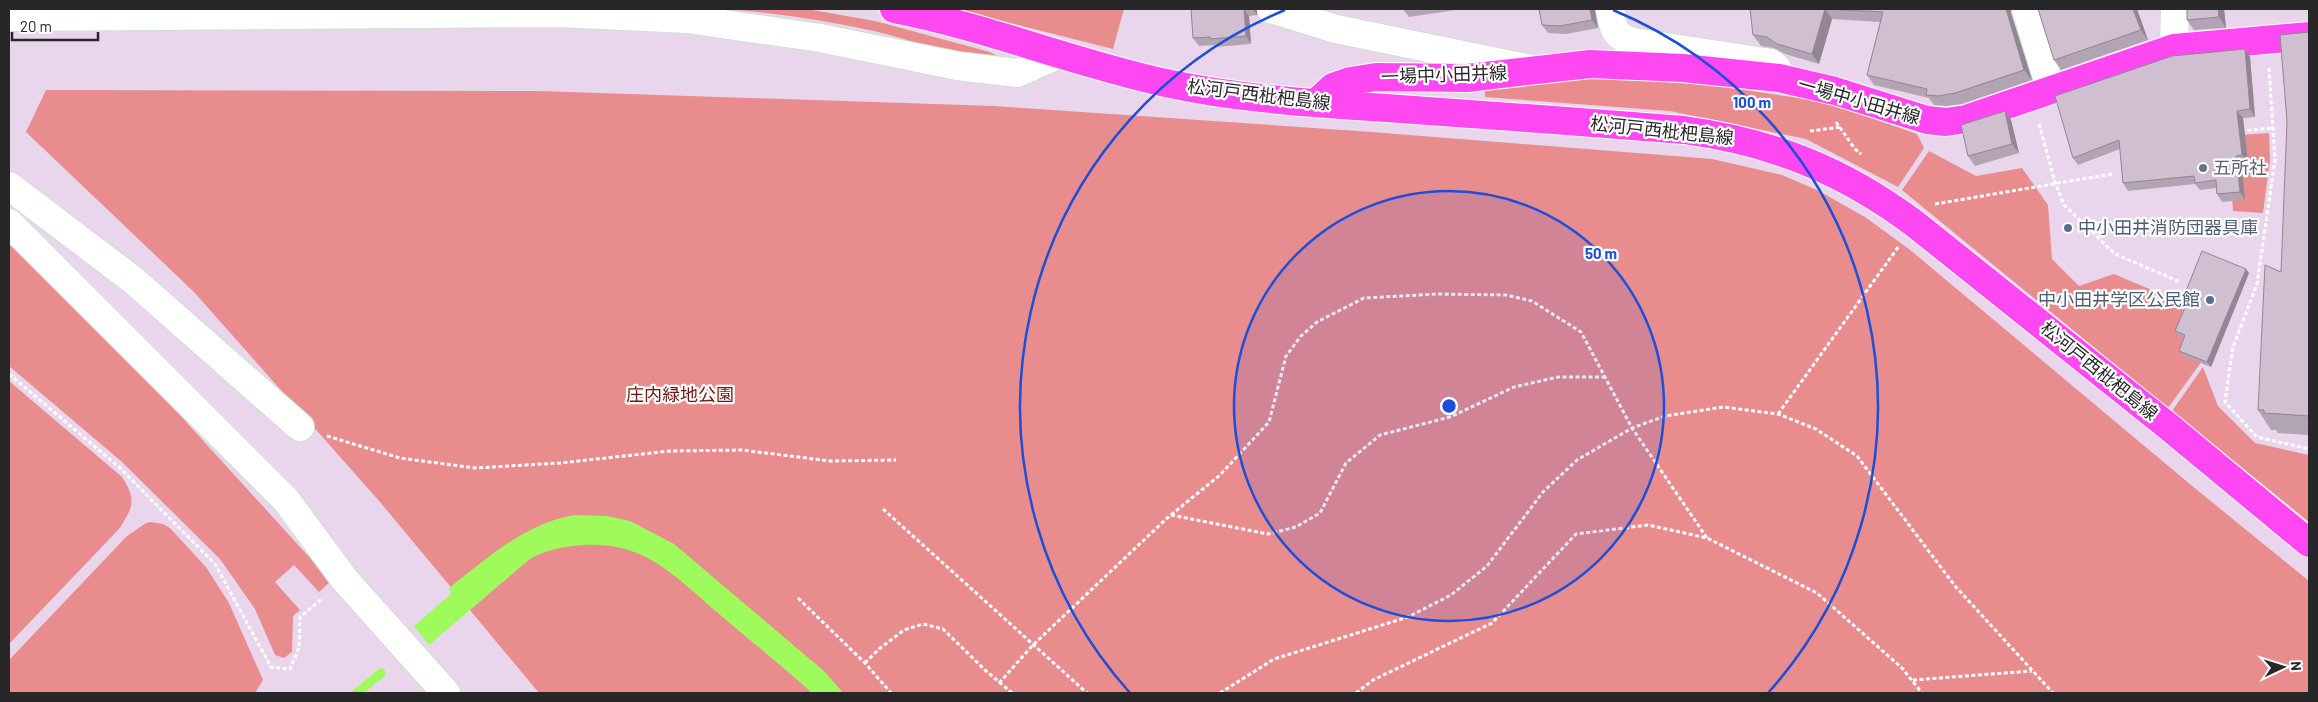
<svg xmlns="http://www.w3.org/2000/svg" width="2318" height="702" font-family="Barlow,'Noto Sans JP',sans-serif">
	<rect width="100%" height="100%" fill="#e9d6ec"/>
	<!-- green -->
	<g fill="#e98c8e">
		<path d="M726,9H807L875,21L990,52L1002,59C958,59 916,41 874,31C825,20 776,13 726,9Z"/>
		<polygon points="954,9 1124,9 1113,49"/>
		<polygon points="1593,77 1711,85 1826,102 1917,134 1924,148 1898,187 1806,139 1670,111 1485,97 1484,86"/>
		<polygon points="46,90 539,91 994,106 1372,132 1712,159 1782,175 1817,190 1865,217 1909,249 2191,485 2309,581 2309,693 539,693 380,502 194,292 26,132"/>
		<polygon points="2269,133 2270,160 2263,213 2233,211 2228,136"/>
		<polygon points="1929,151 1976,176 2022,168 2048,205 2052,259 2079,286 2114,274 2180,302 2202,361 2168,408 1902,190"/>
		<polygon points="9,242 137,368 331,581 319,592 294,565 275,582 300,610 293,616 292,652 284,658 275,655 255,609 220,559 122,462 9,366"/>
		<polygon points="2203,367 2218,406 2255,443 2309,455 2309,522 2172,411"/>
		<path d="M9,381L122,477C137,500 133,507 119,529L9,644Z"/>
		<polygon points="151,522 163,524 170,528 206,567 229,603 263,680 255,693 9,693 9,660 127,536 146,523"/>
	</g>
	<!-- water -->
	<path fill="#9ffb5c" d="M575,515L607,516L630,521L674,544L825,672L843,693H812C784,667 754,644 725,619C680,582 649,541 585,545C565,546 548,549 530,559L429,645L414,626L451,594L449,588C488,558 525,523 575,515Z"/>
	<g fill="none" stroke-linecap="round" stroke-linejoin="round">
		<!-- stream -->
		<polyline stroke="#9ffb5c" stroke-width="9" points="357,693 381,673"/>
		<defs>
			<g id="minor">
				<polyline points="1271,9 1336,29 1531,69"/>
				<path d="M1610,9C1614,28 1612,35 1633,42L1771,63L1777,68L1779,78"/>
				<polyline points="2026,9 2051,90"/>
				<polyline points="9,17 559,13 687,19 820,38 958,66 1017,73 1058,55"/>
				<polyline points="2174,48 2175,9"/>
				<polyline points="9,186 133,280 300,427"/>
				<polyline points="9,223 286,500 345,580 446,693"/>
			</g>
			<g id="major">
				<path d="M894,9C987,27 1074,63 1166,83C1238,99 1313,103 1386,108C1485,115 1585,122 1684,130C1772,142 1843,170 1915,224L2169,427L2309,543"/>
				<polyline points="1316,103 1333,87 1350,81 1376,77 1467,78 1590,64 1683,68 1779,78 1835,91 1927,120 1946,122 1966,119 2174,48 2309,36"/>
			</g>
		</defs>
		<!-- minor casing -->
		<use href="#minor" stroke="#cbe2ce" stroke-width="30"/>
		<!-- major casing -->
		<use href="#major" stroke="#fff" stroke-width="30"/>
		<!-- path -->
		<g stroke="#fff" stroke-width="3" stroke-dasharray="4 2.5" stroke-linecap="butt">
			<polyline points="2269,68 2275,160 2257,284 2233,347 2225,402 2257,437 2309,449"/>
			<polyline points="1836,122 1855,149 1861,154"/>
			<polyline points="2039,124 2055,182 2064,205 2115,254 2180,282"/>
			<polyline points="1810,131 1841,127"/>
			<polyline points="2241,131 2272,128"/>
			<polyline points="1935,204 2112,174"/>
			<polyline points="9,374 120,468 215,564 271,667 290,669 299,648 300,617 323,598"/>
			<polyline points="1778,414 1899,246"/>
			<polyline points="327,436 400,458 475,468 560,463 670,451 742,450 830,461 896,460"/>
			<polyline points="883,509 1087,693"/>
			<polyline points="1171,515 1268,534 1296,527 1320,513 1346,463 1380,435 1450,417 1514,387 1558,377 1606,377"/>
			<polyline points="798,598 865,663 891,693"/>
			<polyline points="865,663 879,649 904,630 923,624 943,629 985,670 1012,693"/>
			<polyline points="1913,680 2032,671"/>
			<polyline points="999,683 1033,645 1166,519 1220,475 1269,422 1286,356 1301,336 1317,322 1364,298 1438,294 1506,295 1532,301 1581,332 1632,428 1707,538"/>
			<polyline points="1220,693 1274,659 1408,617 1451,595 1487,566 1543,492 1577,460 1632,428 1665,416 1723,407 1778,414 1816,429 1857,456 1955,586 2053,693"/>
			<polyline points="1356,693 1373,680 1492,623 1576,534 1648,525 1707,538 1817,593 1902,668 1922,693"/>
		</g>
		<!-- minor -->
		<use href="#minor" stroke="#fff" stroke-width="28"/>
		<!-- major -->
		<use href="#major" stroke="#ff48f1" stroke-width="28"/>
	</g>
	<!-- wall -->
	<g fill="#b2a4b3">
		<polygon points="1191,9 1257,9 1257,15 1249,16 1251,44 1216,47 1214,45 1199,46 1193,38"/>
		<polygon points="1403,9 1456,9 1456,10 1409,17"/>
		<polygon points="1539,9 1595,9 1595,11 1598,28 1566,34 1548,33 1542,25"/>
		<polygon points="1750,9 2011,9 2011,13 2032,80 1962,104 1946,106 1934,105 1929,98 1874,85 1867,75 1880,22 1832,19 1819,64 1785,54 1774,48 1761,46 1753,35"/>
		<polygon points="2137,9 2148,40 2061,70 2054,60"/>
		<polygon points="2187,9 2224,9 2226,28 2194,30 2187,20"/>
		<polygon points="2309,32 2309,435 2278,433 2276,430 2271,430 2258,410 2281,272"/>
		<polygon points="2245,49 2250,57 2255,117 2243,118 2248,162 2241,163 2245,200 2222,202 2217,194 2216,188 2200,190 2195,184 2128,191 2123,183 2120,149 2078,165 2073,158"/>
		<polygon points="2005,111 2011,120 2019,153 1975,166 1968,156"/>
		<polygon points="2249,273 2211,367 2183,356 2179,351 2184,338 2178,336 2175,331 2187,301 2184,296"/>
	</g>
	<!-- shaded-wall -->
	<g fill="#918692">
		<polygon points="1244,9 1249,16 1251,44 1246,36"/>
		<polygon points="1253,9 1257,9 1257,15"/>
		<polygon points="1590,9 1595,9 1595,11 1598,28 1592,20"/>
		<polygon points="1825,9 1832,19 1819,64 1812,54"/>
		<polygon points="2006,9 2011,9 2011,13 2032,80 2024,70"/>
		<polygon points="2133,9 2137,9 2148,40 2141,30"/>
		<polygon points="2218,9 2224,9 2226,28 2219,17"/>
		<polygon points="2245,49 2250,57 2255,117 2250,109"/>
		<polygon points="2005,111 2011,120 2019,153 2012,144"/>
		<polygon points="2237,111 2243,118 2248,162 2242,155"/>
		<polygon points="2236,156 2241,163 2245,200 2240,192"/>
		<polygon points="2246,269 2249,273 2211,367 2207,362"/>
	</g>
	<!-- building -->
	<g fill="#cfbfd0" stroke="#918692">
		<polygon points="1191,9 1244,9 1246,36 1210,39 1210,37 1193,38"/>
		<polygon points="1539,9 1590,9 1592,20 1560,26 1542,25"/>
		<polygon points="1750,9 1825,9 1812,54 1777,44 1767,37 1753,35"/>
		<polygon points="1826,9 2006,9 2024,70 1955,93 1938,96 1926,95 1927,89 1867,75 1883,12"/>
		<polygon points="2038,9 2133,9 2141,30 2054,60"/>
		<polygon points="2187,9 2218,9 2219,17 2187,20"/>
		<polygon points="2309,32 2309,416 2264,413 2264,410 2258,410 2265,265 2281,272 2287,121 2280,35"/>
		<polygon points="2245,49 2250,109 2237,111 2242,155 2236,156 2240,192 2217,194 2216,180 2195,183 2194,176 2123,183 2119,140 2073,158 2055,96 2172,56"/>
		<polygon points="2005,111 2012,144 1968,156 1961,125"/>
		<polygon points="2202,251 2246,269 2207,362 2179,351 2185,335 2175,331 2189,298 2184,296"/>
	</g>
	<!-- distance rings -->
	<circle cx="1449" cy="406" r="215" fill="#1d4ed8" fill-opacity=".12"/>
	<g fill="none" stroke="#1d4ed8" stroke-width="2.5">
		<circle cx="1449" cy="406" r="215"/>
		<path d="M1130 693A429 429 0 0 1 1285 10M1613 10A429 429 0 0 1 1768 693"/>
	</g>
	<!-- markers -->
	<circle fill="#6b7280" stroke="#fff" stroke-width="2" cx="2203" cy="168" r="5"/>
	<g fill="#5c6f8a" stroke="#fff" stroke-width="2">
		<circle cx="2068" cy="228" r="5"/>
		<circle cx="2210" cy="300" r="5"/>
	</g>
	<g text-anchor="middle" stroke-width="4.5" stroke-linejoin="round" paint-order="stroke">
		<!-- street labels -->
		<g font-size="18" fill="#272727" stroke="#fff">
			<text transform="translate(1444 75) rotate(-2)" y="6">一場中小田井線</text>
			<text transform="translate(1259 95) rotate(7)" y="6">松河戸西枇杷島線</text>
			<text transform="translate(1859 101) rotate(16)" y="6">一場中小田井線</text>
			<text transform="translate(1662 131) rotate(6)" y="6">松河戸西枇杷島線</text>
			<text transform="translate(2099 371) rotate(39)" y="6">松河戸西枇杷島線</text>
		</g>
		<!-- worship labels -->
		<g font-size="18" fill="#5b616d" stroke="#fff" text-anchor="start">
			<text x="2213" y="174">五所社</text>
		</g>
		<!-- service labels -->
		<g font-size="18" fill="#4e5e75" stroke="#fff" text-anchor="start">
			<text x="2078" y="234">中小田井消防団器具庫</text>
			<text x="2200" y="306" text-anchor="end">中小田井学区公民館</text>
		</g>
		<!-- park labels -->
		<g font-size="18" fill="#6a1b11" stroke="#fff">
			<text x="680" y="401">庄内緑地公園</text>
		</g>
	</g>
	<circle cx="1449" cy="406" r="8" fill="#1d4ed8" stroke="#fff" stroke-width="2.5"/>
	<g font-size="15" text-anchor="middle" font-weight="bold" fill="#1d4ed8" stroke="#fff" stroke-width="4.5" stroke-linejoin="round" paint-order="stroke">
		<text x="1752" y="108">100 m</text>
		<text x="1601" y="259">50 m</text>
	</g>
	<!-- border -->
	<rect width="2318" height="702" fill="none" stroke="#272727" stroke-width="20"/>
	<!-- north arrow -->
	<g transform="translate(2283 667) rotate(86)" stroke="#ffffff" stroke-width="4" paint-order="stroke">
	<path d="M0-4L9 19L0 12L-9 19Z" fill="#272727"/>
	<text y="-8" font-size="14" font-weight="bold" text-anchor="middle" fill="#272727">N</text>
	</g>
	<!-- scale -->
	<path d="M12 32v8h86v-8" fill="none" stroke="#272727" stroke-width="2.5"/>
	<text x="20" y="32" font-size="15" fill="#272727" stroke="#ffffff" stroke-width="4" paint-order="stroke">20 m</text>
</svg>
